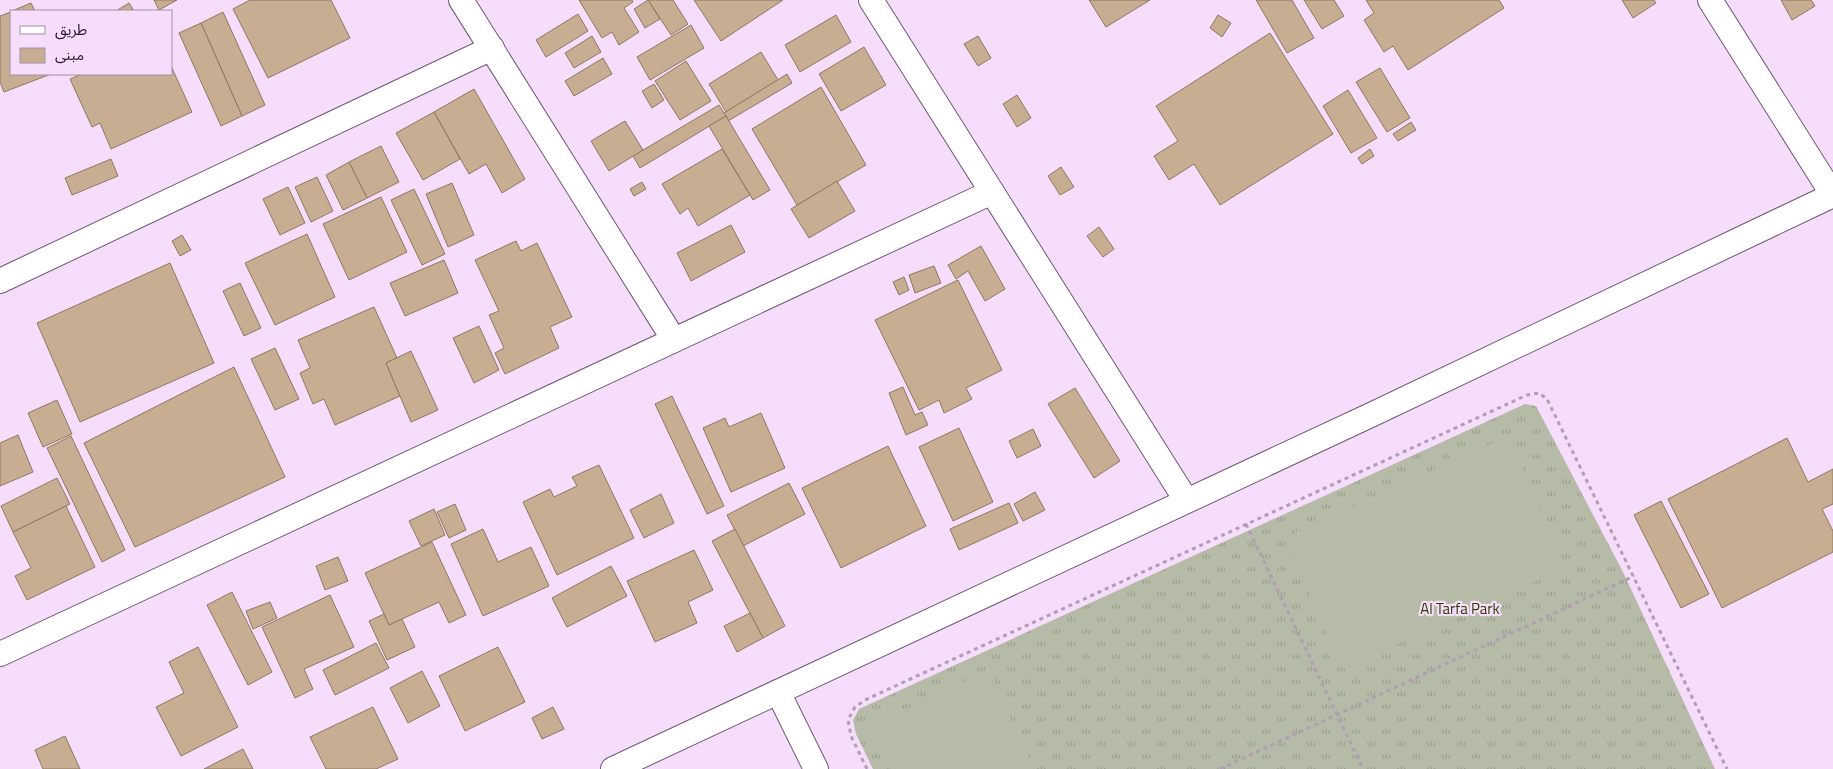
<svg xmlns="http://www.w3.org/2000/svg" width="1833" height="769" font-family="'Titillium Web','Noto Sans Arabic',sans-serif">
	<defs>
		<pattern id="grass-tufts" width="24" height="20" patternUnits="userSpaceOnUse" patternTransform="scale(1.25)"><rect width="24" height="20" fill="#b5bba6"/><path d="M3 7l-1-3M5 7V3M7 7l1-3M15 17l-1-3M17 17v-4M19 17l1-3" fill="none" stroke="#9ca08f"/></pattern>
	</defs>
	<rect width="100%" height="100%" fill="#f6ddfc"/>
	<!-- grass -->
	<polygon fill="url(#grass-tufts)" points="1525,404 1536,406 1623,572 1715,769 873,769 856,734 853,720 859,709"/>
	<!-- garden -->
	<g fill="#b5bba6">
		<polygon points="1508,436 1567,567 1343,669 1284,538"/>
		<polygon points="988,670 1034,769 891,769 868,727"/>
	</g>
	<!-- building -->
	<g fill="#c7ad91" stroke="#8f785d">
		<polygon points="154,0 177,0 159,10"/>
		<polygon points="250,0 331,0 350,38 268,78 233,9"/>
		<polygon points="579,0 632,0 633,2 624,8 639,32 619,45 612,32 602,38"/>
		<polygon points="648,0 673,0 688,24 671,35"/>
		<polygon points="648,0 660,19 645,28 634,9"/>
		<polygon points="694,0 783,0 721,41"/>
		<polygon points="1089,0 1150,0 1106,27"/>
		<polygon points="1256,0 1292,0 1314,38 1287,53"/>
		<polygon points="1304,0 1334,0 1344,16 1322,29"/>
		<polygon points="1366,0 1499,0 1504,8 1408,70 1393,46 1384,52 1364,20 1374,13"/>
		<polygon points="1622,0 1654,0 1656,3 1633,18"/>
		<polygon points="1781,0 1811,0 1815,6 1792,20"/>
		<polygon points="31,3 35,11 12,11"/>
		<polygon points="129,3 134,11 116,11"/>
		<polygon points="11,12 11,74 51,74 4,92 0,82 0,16"/>
		<polygon points="223,12 265,105 242,116 201,23"/>
		<polygon points="578,14 588,31 546,57 536,40"/>
		<polygon points="836,15 851,42 800,72 785,45"/>
		<polygon points="1218,15 1231,23 1222,37 1210,28"/>
		<polygon points="201,23 242,116 221,126 179,33"/>
		<polygon points="691,25 704,48 650,80 637,57"/>
		<polygon points="1270,33 1333,134 1220,205 1194,164 1169,180 1154,156 1178,141 1156,106"/>
		<polygon points="592,36 601,52 574,68 565,53"/>
		<polygon points="978,36 991,58 978,66 964,44"/>
		<polygon points="864,47 886,85 841,111 819,74"/>
		<polygon points="761,52 778,80 726,112 709,84"/>
		<polygon points="603,58 612,74 574,96 565,81"/>
		<polygon points="686,61 711,101 680,120 655,81"/>
		<polygon points="171,66 192,112 111,149 100,123 92,127 70,79 82,74 171,74"/>
		<polygon points="1380,68 1410,118 1387,132 1356,82"/>
		<polygon points="787,74 792,83 728,121 724,113"/>
		<polygon points="654,84 664,100 652,108 642,91"/>
		<polygon points="821,87 866,165 797,205 752,129"/>
		<polygon points="474,89 525,179 502,193 486,164 469,174 434,112"/>
		<polygon points="1348,90 1377,138 1351,153 1323,106"/>
		<polygon points="1017,95 1031,118 1017,127 1003,104"/>
		<polygon points="719,105 726,116 640,168 633,156"/>
		<polygon points="434,112 460,159 423,180 396,133"/>
		<polygon points="726,116 770,190 753,200 709,126"/>
		<polygon points="625,121 643,150 609,171 591,141"/>
		<polygon points="1411,122 1416,130 1398,141 1393,134"/>
		<polygon points="381,146 399,182 367,198 349,162"/>
		<polygon points="722,149 750,195 698,226 688,208 680,214 662,184"/>
		<polygon points="1370,149 1374,156 1362,164 1358,158"/>
		<polygon points="111,159 118,176 72,195 65,178"/>
		<polygon points="349,162 367,198 343,210 326,175"/>
		<polygon points="1061,167 1074,187 1060,195 1048,176"/>
		<polygon points="317,177 333,211 311,222 295,187"/>
		<polygon points="837,181 855,211 809,238 791,209"/>
		<polygon points="642,182 646,189 634,196 630,189"/>
		<polygon points="452,183 474,235 448,247 426,194"/>
		<polygon points="288,187 305,223 280,235 263,199"/>
		<polygon points="414,189 445,254 422,265 391,200"/>
		<polygon points="381,197 407,252 349,280 323,224"/>
		<polygon points="731,225 745,252 691,281 677,253"/>
		<polygon points="1099,227 1114,249 1103,257 1087,236"/>
		<polygon points="307,234 335,297 275,325 245,263"/>
		<polygon points="182,235 191,250 180,256 172,241"/>
		<polygon points="516,241 521,251 537,243 572,317 550,327 559,348 505,374 495,353 504,348 489,315 499,311 475,260"/>
		<polygon points="981,246 1005,289 985,301 968,271 956,279 948,265"/>
		<polygon points="444,260 458,293 405,316 390,283"/>
		<polygon points="170,263 214,363 80,422 37,323"/>
		<polygon points="934,266 941,283 915,293 909,275"/>
		<polygon points="904,277 909,290 899,295 893,282"/>
		<polygon points="958,280 1002,370 966,388 972,399 944,413 939,400 919,410 875,320"/>
		<polygon points="240,283 261,328 244,336 223,291"/>
		<polygon points="374,307 397,358 386,363 400,396 335,425 324,399 313,404 300,373 310,368 298,340"/>
		<polygon points="479,326 499,370 474,383 453,338"/>
		<polygon points="275,348 299,399 275,410 251,359"/>
		<polygon points="411,351 438,410 411,422 386,363"/>
		<polygon points="234,367 285,477 135,547 84,443"/>
		<polygon points="903,387 915,415 922,412 928,425 906,435 889,393"/>
		<polygon points="1075,388 1120,461 1094,478 1048,404"/>
		<polygon points="672,396 724,506 707,514 655,404"/>
		<polygon points="57,400 72,434 43,447 28,413"/>
		<polygon points="761,413 785,468 731,492 703,428 725,418 729,427"/>
		<polygon points="959,428 993,502 953,521 919,447"/>
		<polygon points="1033,429 1041,446 1017,458 1009,441"/>
		<polygon points="18,435 33,472 0,486 0,443"/>
		<polygon points="71,436 125,550 102,562 47,448"/>
		<polygon points="1787,438 1808,482 1833,469 1833,504 1822,509 1833,531 1833,552 1722,608 1668,499"/>
		<polygon points="888,446 926,526 841,568 802,488"/>
		<polygon points="599,465 634,538 557,575 523,502 550,489 554,497 577,486 572,477"/>
		<polygon points="57,478 70,504 13,532 1,506"/>
		<polygon points="789,483 805,514 743,546 727,515"/>
		<polygon points="1035,492 1045,510 1023,521 1014,504"/>
		<polygon points="661,494 674,523 644,538 630,510"/>
		<polygon points="1661,501 1709,594 1681,608 1634,515"/>
		<polygon points="1009,503 1018,523 959,550 950,529"/>
		<polygon points="455,504 466,530 449,538 437,512"/>
		<polygon points="66,506 95,567 27,600 15,576 31,568 13,532"/>
		<polygon points="434,509 445,535 421,546 409,521"/>
		<polygon points="483,529 498,562 531,547 549,586 483,616 451,544"/>
		<polygon points="735,529 785,626 763,638 712,541"/>
		<polygon points="432,542 466,615 449,623 439,602 389,625 365,573"/>
		<polygon points="694,550 713,590 688,602 697,623 655,642 627,581"/>
		<polygon points="338,557 348,581 325,590 316,566"/>
		<polygon points="611,566 627,596 567,627 552,598"/>
		<polygon points="232,592 272,672 248,685 207,605"/>
		<polygon points="330,595 354,647 304,669 313,689 295,698 262,627"/>
		<polygon points="270,602 277,618 253,629 246,611"/>
		<polygon points="750,613 763,638 737,652 724,626"/>
		<polygon points="384,614 389,625 402,619 415,647 387,660 369,621"/>
		<polygon points="376,643 389,668 335,695 323,670"/>
		<polygon points="198,647 238,727 181,756 156,707 184,693 169,662"/>
		<polygon points="498,647 525,702 465,731 439,676"/>
		<polygon points="422,671 440,706 408,723 390,688"/>
		<polygon points="373,707 398,759 376,769 326,769 310,737"/>
		<polygon points="553,707 564,729 542,739 532,718"/>
		<polygon points="65,736 80,769 43,769 35,750"/>
		<polygon points="243,749 253,769 204,769"/>
	</g>
	<g fill="none" stroke-linecap="round" stroke-linejoin="round">
		<defs>
			<g id="street">
				<polyline points="461,0 674,340"/>
				<polyline points="871,0 1186,500"/>
				<polyline points="1710,0 1833,195"/>
				<polyline points="0,281 492,48"/>
				<polyline points="0,654 992,192"/>
				<polyline points="778,692 816,769"/>
				<polyline points="613,769 1373,414 1833,195"/>
			</g>
		</defs>
		<!-- street casing -->
		<use href="#street" stroke="#6e5973" stroke-width="26"/>
		<!-- path -->
		<g stroke="#b19db5" stroke-width="3" stroke-dasharray="4 4" stroke-linecap="butt">
			<polyline points="1246,524 1363,769"/>
			<polyline points="867,769 851,736 848,720 855,707 867,699 1527,395 1539,393 1547,399 1727,769"/>
			<polyline points="1220,769 1634,576"/>
		</g>
		<!-- street -->
		<use href="#street" stroke="#fff" stroke-width="24"/>
	</g>
	<g text-anchor="middle" stroke-width="4.5" stroke-linejoin="round" paint-order="stroke">
		<!-- park labels -->
		<g font-size="15" fill="#333d01" stroke="#f6ddfc">
			<text x="1460" y="614">Al Tarfa Park</text>
		</g>
	</g>
	<!-- legend -->
	<rect x="10" y="10" width="162" height="65" fill="#f6ddfc" stroke="#a390a7"/>
	<rect x="20" y="26" width="25" height="8" fill="#ffffff" stroke="#a390a7"/>
	<text x="55" y="35" font-size="15" fill="#261d28">طريق</text>
	<rect x="20" y="48" width="25" height="15" fill="#c7ad91" stroke="#a390a7"/>
	<text x="55" y="60" font-size="15" fill="#261d28">مبنى</text>
</svg>
